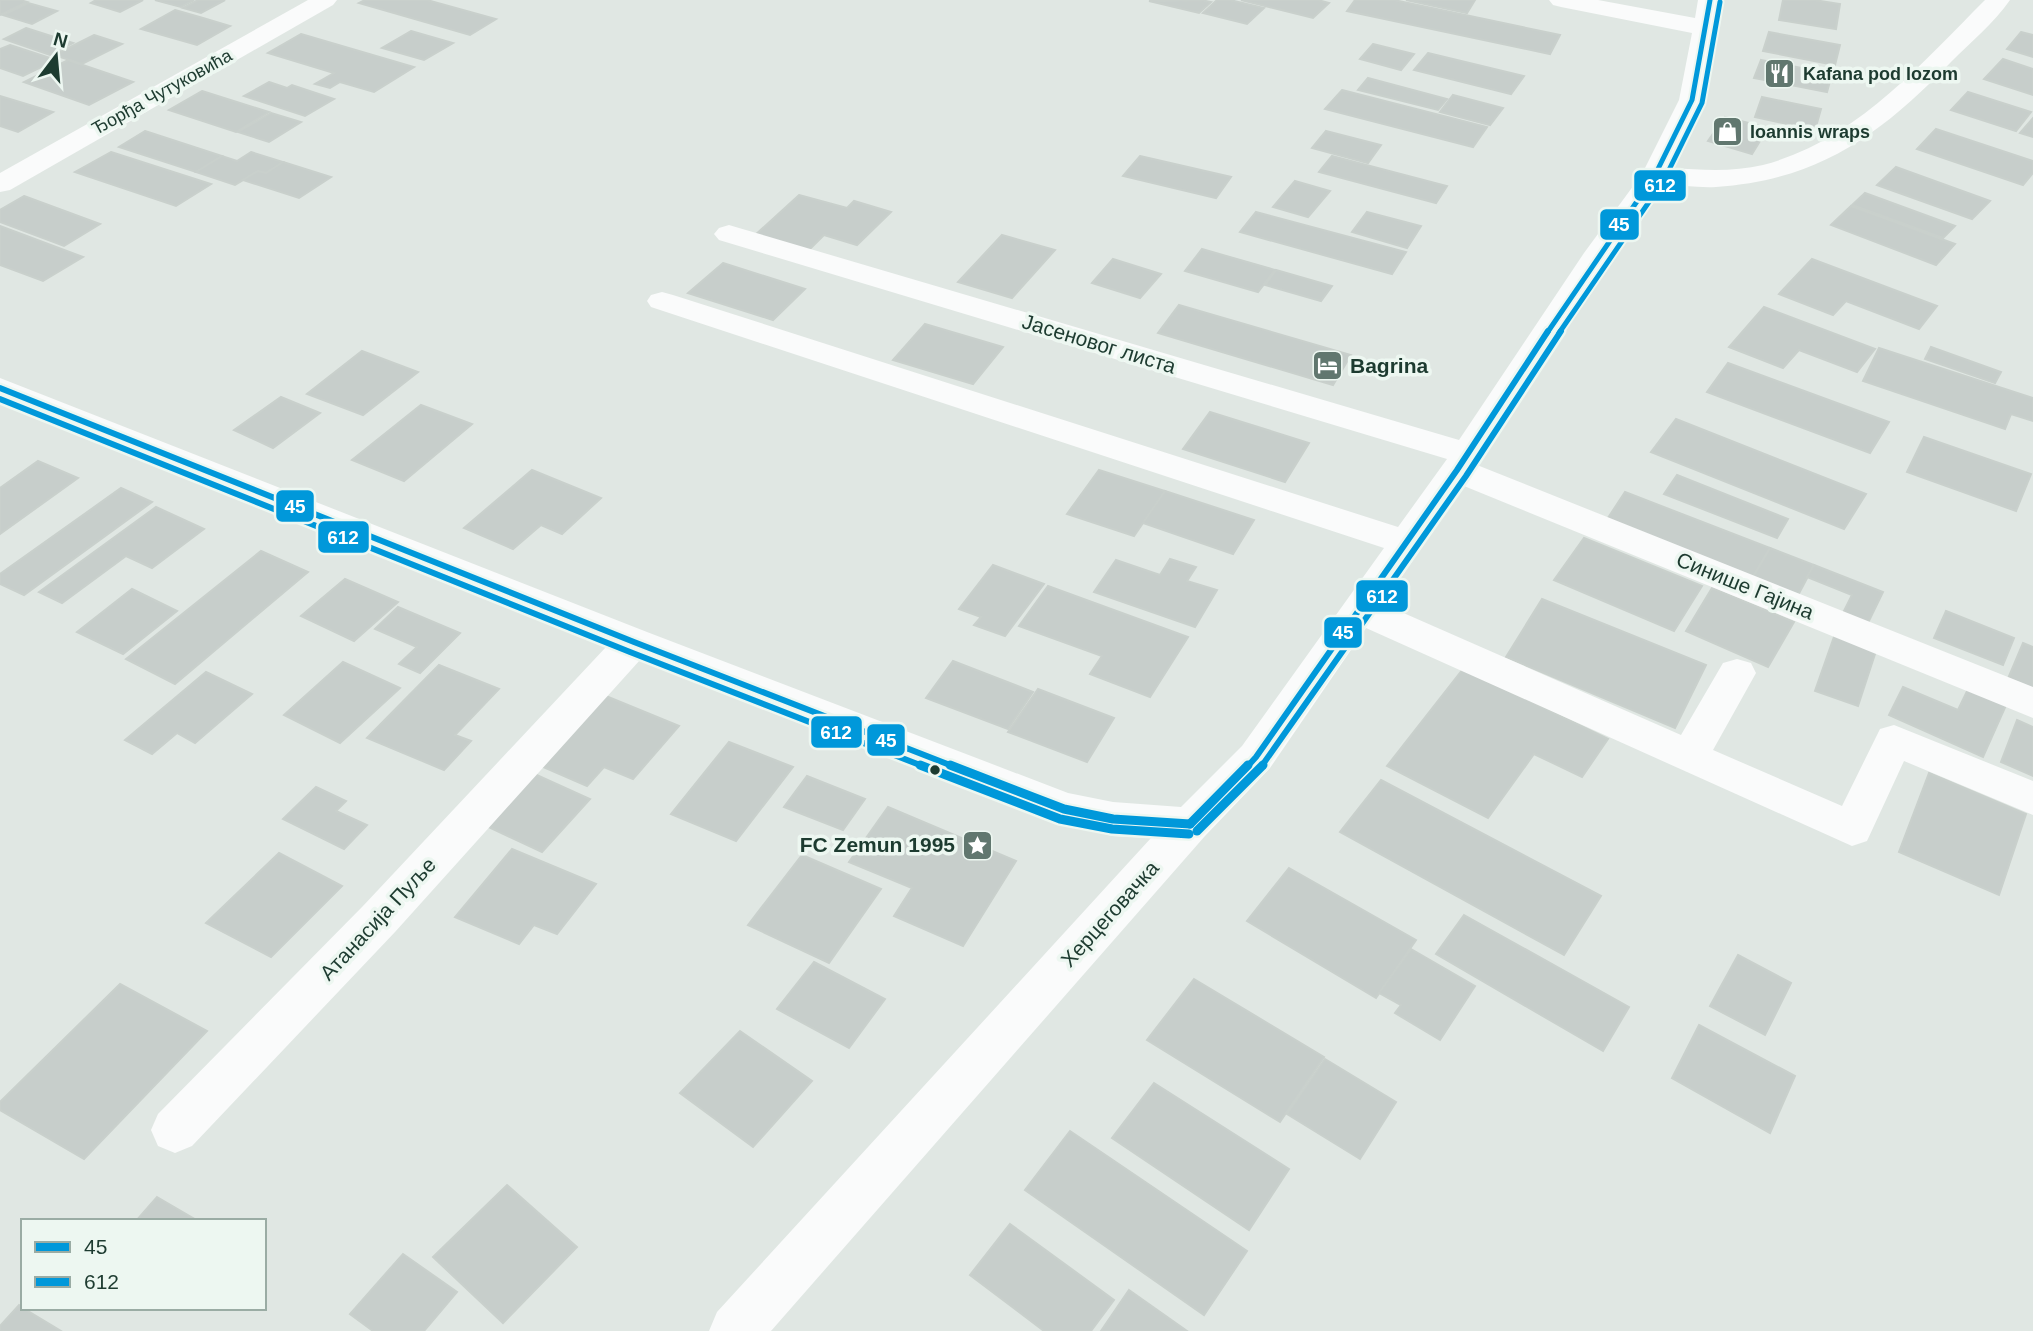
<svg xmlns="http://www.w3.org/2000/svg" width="2033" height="1331" font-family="Helvetica,sans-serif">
	<rect width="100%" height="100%" fill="#e0e7e3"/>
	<!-- building -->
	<g fill="#c7cecb" stroke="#c9d0cc" stroke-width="2">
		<polygon points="0,0 20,0 27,2 0,15"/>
		<polygon points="96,0 143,0 120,12 91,3"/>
		<polygon points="155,0 194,0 181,7"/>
		<polygon points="198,0 225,0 201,13 183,8"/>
		<polygon points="365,0 427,0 496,19 470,35 359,3"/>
		<polygon points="1201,0 1211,2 1199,13 1149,1"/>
		<polygon points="1217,0 1230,0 1264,8 1247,24 1203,13"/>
		<polygon points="1241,0 1318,0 1329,3 1313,18"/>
		<polygon points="1355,0 1394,0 1560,35 1550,54 1347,11"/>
		<polygon points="1406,0 1475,0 1467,13"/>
		<polygon points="1783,0 1814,0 1840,4 1836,29 1779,20"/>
		<polygon points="28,3 57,11 32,24 3,15"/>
		<polygon points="175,10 203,18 230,26 197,45 141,29"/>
		<polygon points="26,28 73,43 50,55 4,39"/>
		<polygon points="411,31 453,43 424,60 382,48"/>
		<polygon points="1769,32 1840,45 1835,65 1763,51"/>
		<polygon points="2021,32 2033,35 2033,57 2007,49"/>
		<polygon points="301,34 414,67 374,92 340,82 330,88 315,84 334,73 268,53"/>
		<polygon points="94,35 122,44 82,64 54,55"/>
		<polygon points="1373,44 1414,54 1401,70 1360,59"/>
		<polygon points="10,45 56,60 23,76 0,68 0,49"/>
		<polygon points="1428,53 1524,76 1511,94 1414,70"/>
		<polygon points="2003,59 2033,69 2033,95 1984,79"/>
		<polygon points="68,60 133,82 89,105 24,82"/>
		<polygon points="1761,60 1832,74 1827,92 1754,78"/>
		<polygon points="1368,78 1447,99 1438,110 1358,90"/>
		<polygon points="269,82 287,88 292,85 334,99 305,116 244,96"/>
		<polygon points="1342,90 1487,127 1473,147 1325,109"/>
		<polygon points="202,91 269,112 236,132 169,110"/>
		<polygon points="1968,92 2031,112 2016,131 1951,110"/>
		<polygon points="1453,95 1503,108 1490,125 1440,112"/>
		<polygon points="0,96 53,112 18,132 0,126"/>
		<polygon points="1762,97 1821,109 1815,130 1755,117"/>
		<polygon points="271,113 301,122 269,142 238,132"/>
		<polygon points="1725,117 1768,128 1752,154 1708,141"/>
		<polygon points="2033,118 2033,137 2020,133"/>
		<polygon points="1936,129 2033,161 2033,173 2023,185 1917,149"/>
		<polygon points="145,131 222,156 196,172 119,147"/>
		<polygon points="1326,131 1381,145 1368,163 1312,148"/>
		<polygon points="111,152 211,184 176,206 75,172"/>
		<polygon points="251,152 283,162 266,173 258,171 235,185 196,172 222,156 237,161"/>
		<polygon points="1140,156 1231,177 1216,198 1123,176"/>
		<polygon points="1332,156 1447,186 1436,203 1319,172"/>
		<polygon points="283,162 331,177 299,198 243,180 258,171 266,173"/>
		<polygon points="1896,167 1990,201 1972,219 1877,185"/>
		<polygon points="1295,181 1330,191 1308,217 1273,207"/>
		<polygon points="1865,193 1955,226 1943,238 1852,205"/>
		<polygon points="799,195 847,208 854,201 891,212 857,245 824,235 807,252 753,237"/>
		<polygon points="24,196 100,224 64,246 0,222 0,210"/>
		<polygon points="1851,206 1955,244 1936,265 1831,225"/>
		<polygon points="1256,212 1406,252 1392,274 1240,232"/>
		<polygon points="1367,212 1421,226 1407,248 1352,232"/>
		<polygon points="0,226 83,257 43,281 0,265"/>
		<polygon points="1002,235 1055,250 1012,298 958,282"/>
		<polygon points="1202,249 1275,270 1258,292 1185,271"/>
		<polygon points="1113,259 1161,274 1140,298 1092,283"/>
		<polygon points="1812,259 1937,306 1919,329 1846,301 1833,315 1779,294"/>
		<polygon points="723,263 805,289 773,320 688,293"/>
		<polygon points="1276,270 1332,286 1321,301 1265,285"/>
		<polygon points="1179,305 1351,355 1333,385 1158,333"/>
		<polygon points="1764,307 1875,349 1857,372 1799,350 1783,368 1729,347"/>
		<polygon points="925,324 1003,347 973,384 893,360"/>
		<polygon points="1931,347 2001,372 1995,383 1925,359"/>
		<polygon points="1879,348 2033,398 2033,421 2011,414 2005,429 1863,381"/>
		<polygon points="362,351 418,372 363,415 307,394"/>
		<polygon points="1728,363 1889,422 1870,453 1707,392"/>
		<polygon points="281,397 320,413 273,448 234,430"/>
		<polygon points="421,405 472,424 404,481 352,460"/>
		<polygon points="1210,412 1309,443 1285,482 1183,449"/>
		<polygon points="1676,419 1866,494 1844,529 1651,452"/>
		<polygon points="1924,437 2031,474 2016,511 1907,472"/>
		<polygon points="38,461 78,478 0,534 0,488"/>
		<polygon points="532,470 601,498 562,534 541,525 513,549 464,528"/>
		<polygon points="1099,470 1165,491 1134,536 1067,514"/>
		<polygon points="1677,475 1788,519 1777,538 1664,494"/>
		<polygon points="121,488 152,502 24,595 0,584 0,574"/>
		<polygon points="1165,491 1254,520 1233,554 1143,523"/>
		<polygon points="1625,492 1770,548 1750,582 1604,524"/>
		<polygon points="156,507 204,529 152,568 126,556 62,603 39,592"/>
		<polygon points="1584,538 1702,586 1674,631 1554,580"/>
		<polygon points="1770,548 1814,565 1795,601 1750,582"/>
		<polygon points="261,551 308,572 175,684 126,659"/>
		<polygon points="1170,559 1196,567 1187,581 1217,590 1195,627 1094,592 1116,560 1160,575"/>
		<polygon points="993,565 1044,584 1005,636 974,625 981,617 959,609"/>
		<polygon points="1814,565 1883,592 1866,627 1841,617 1852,595 1807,577"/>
		<polygon points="345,579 398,602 354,641 301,616"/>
		<polygon points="1048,586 1188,637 1150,697 1090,674 1102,656 1019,626"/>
		<polygon points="1712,588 1794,622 1768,667 1686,631"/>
		<polygon points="132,589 177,611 123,654 77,632"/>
		<polygon points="1542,599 1706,665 1675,728 1506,657"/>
		<polygon points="398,607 460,633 420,673 399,664 417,647 375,629"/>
		<polygon points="1946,611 2014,638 2003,665 1934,638"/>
		<polygon points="1835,634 1877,648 1858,706 1815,691"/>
		<polygon points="2023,643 2033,647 2033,691 2007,681"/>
		<polygon points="953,661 1033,692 1008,729 926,698"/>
		<polygon points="343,662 400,688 340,743 284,715"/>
		<polygon points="439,665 499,689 455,735 471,741 444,770 367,738"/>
		<polygon points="1463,669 1608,739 1582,777 1534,754 1488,818 1387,766"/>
		<polygon points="206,672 252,694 195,743 177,733 152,754 125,740"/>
		<polygon points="1903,687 1958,710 1969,687 2007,703 1983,757 1889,715"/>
		<polygon points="1038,689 1114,718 1087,762 1008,732"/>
		<polygon points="601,694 679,726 633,779 604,767 587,786 536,764"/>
		<polygon points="2017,720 2033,727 2033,776 2001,762"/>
		<polygon points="729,742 793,767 736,841 671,814"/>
		<polygon points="530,772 590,799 542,852 482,824"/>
		<polygon points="1929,773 2026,814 1999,895 1899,852"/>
		<polygon points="807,776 865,799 843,830 784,807"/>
		<polygon points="1381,780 1601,896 1564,955 1340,832"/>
		<polygon points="316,787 346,801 336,811 367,825 344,849 283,819"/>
		<polygon points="888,807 1016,861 963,946 894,916 912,888 849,862"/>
		<polygon points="512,849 596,884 557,934 534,925 519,944 455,917"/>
		<polygon points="279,853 342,886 271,957 206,923"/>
		<polygon points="802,855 881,889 829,963 748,925"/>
		<polygon points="1289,868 1416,940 1376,998 1247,921"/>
		<polygon points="1464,915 1629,1007 1603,1051 1436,954"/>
		<polygon points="1411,949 1475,986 1440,1040 1395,1013 1401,1005 1379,993"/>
		<polygon points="1738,955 1791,983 1765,1035 1710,1006"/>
		<polygon points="814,962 885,999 849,1048 777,1009"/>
		<polygon points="1194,979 1324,1057 1280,1122 1147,1040"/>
		<polygon points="120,984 207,1031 84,1159 0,1110 0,1102"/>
		<polygon points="1699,1025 1795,1076 1770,1133 1672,1078"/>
		<polygon points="740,1031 812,1081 753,1147 680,1093"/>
		<polygon points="1325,1059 1396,1102 1360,1159 1287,1114"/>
		<polygon points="1154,1083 1289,1169 1249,1230 1112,1138"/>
		<polygon points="1070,1131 1247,1251 1204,1315 1025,1190"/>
		<polygon points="507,1185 577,1247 503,1323 433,1257"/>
		<polygon points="157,1197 198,1221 136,1221"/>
		<polygon points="1010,1224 1114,1300 1091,1331 1044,1331 970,1275"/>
		<polygon points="403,1254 457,1292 424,1331 373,1331 350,1314"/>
		<polygon points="1129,1290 1187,1331 1101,1331"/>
		<polygon points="19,1305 23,1308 61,1331 0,1331 0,1326"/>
	</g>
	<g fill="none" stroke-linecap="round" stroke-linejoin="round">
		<!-- minor -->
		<g fill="#fafbfb" fill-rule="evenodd">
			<polygon points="308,0 337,0 333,5 10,190 0,192 0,173"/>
			<path d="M1549,0H1598L1695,18L1698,0H1722L1705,100L1672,168C1702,170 1734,172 1763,165C1855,141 1920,65 1985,0H2010C1994,23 1970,43 1951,62C1881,134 1820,180 1716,187C1699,188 1680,185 1663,184L1613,255L1477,465L2033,687V718L1464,486L1383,604L1681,735L1723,663L1737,659L1751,663L1756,673L1713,750L1842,806L1880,729L1894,725L2033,781V815L1904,761L1867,841L1852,846L1366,628L1270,768L1205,836L771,1331H709L717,1312L1151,838L1113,836L1049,821L640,660L395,932L192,1146L175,1153L158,1146L151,1130L158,1114L363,906L607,646L0,400V378L647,632L1068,793L1113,802L1181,807L1242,746L1384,548L651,307L647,301L651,295L662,292L673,295L1398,527L1447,459L719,240L714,234L719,228L729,225L739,228L1459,440L1584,253L1642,174L1679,100L1692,33L1561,7L1553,5Z"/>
		</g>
		<defs>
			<polyline id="bus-1-far2" points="1547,333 1655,175 1692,100 1710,0"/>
			<g id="bus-1-far1">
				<polyline points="0,388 634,642 955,767"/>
				<polyline points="1247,767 1256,757 1457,470 1548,331"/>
			</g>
			<g id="bus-1">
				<polyline points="950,765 1064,809 1113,819 1190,824"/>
				<polyline points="1190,824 1248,765"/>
			</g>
			<polyline id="bus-2-far2" points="1559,333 1664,180 1702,103 1720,2"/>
			<g id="bus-2-far1">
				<polyline points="0,399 630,652 925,767"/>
				<polyline points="1261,767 1466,476 1561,331"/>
			</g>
			<g id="bus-2">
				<polyline points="920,765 1060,819 1112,829 1189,834"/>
				<polyline points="1197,831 1263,765"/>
			</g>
		</defs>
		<!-- bus-1-far2 casing -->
		<use href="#bus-1-far2" stroke="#edf7f1" stroke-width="9"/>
		<!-- bus-1-far1 casing -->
		<use href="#bus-1-far1" stroke="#edf7f1" stroke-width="11"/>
		<!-- bus-1 casing -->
		<use href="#bus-1" stroke="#edf7f1" stroke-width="14"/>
		<!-- bus-2-far2 casing -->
		<use href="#bus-2-far2" stroke="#edf7f1" stroke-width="9"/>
		<!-- bus-2-far1 casing -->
		<use href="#bus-2-far1" stroke="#edf7f1" stroke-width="11"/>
		<!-- bus-2 casing -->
		<use href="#bus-2" stroke="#edf7f1" stroke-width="14"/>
		<!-- bus-1-far2 -->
		<use href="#bus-1-far2" stroke="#0098da" stroke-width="5"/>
		<!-- bus-1-far1 -->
		<use href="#bus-1-far1" stroke="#0098da" stroke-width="6"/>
		<!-- bus-1 -->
		<use href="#bus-1" stroke="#0098da" stroke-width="9"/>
		<!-- bus-2-far2 -->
		<use href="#bus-2-far2" stroke="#0098da" stroke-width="5"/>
		<!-- bus-2-far1 -->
		<use href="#bus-2-far1" stroke="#0098da" stroke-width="6"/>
		<!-- bus-2 -->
		<use href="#bus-2" stroke="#0098da" stroke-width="9"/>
	</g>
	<!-- icons -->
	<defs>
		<symbol id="restaurant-square" viewBox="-11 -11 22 22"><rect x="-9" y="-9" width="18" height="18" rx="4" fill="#61776f" stroke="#edf7f1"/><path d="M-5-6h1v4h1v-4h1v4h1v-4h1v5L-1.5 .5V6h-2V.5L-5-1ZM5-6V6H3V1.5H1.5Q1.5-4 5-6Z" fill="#fff"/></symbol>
		<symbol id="shop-square" viewBox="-11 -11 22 22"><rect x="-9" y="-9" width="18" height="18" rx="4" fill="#61776f" stroke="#edf7f1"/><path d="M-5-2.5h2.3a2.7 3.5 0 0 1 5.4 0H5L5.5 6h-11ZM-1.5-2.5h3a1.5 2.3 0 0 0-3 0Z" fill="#fff"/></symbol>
		<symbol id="hotel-square" viewBox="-11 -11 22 22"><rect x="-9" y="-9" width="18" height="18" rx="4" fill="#61776f" stroke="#edf7f1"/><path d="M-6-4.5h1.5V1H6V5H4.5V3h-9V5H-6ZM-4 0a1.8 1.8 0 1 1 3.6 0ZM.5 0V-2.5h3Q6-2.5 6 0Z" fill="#fff"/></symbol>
		<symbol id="sight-square" viewBox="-11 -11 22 22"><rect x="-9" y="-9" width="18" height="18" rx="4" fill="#61776f" stroke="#edf7f1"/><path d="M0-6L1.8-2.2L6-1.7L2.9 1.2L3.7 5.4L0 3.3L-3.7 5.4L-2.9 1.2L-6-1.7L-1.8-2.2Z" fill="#fff"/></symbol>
	</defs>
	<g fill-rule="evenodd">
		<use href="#restaurant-square" x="1762" y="56" width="35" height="35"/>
		<use href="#shop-square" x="1710" y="114" width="35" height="35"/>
		<use href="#hotel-square" x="1310" y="348" width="35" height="35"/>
		<use href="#sight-square" x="960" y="828" width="35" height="35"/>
	</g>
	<!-- markers -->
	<circle fill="#1d3b30" stroke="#edf7f1" stroke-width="2.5" cx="935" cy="770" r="6"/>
	<g text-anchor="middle" stroke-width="7" stroke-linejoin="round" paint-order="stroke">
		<!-- far-poi labels -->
		<g font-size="18" font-weight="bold" fill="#1d3b30" stroke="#edf7f1" text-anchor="start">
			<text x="1803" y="80">Kafana pod lozom</text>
			<text x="1750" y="138">Ioannis wraps</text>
		</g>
		<!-- far-street labels -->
		<g font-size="18" fill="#1d3b30" stroke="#edf7f1">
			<text transform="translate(162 92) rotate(-29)" y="6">Ђорђа Чутуковића</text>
		</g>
		<!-- street labels -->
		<g font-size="21" fill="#1d3b30" stroke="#edf7f1">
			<text transform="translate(1099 344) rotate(17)" y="7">Јасеновог листа</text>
			<text transform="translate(1745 586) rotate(22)" y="7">Синише Гајина</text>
			<text transform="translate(1110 914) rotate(-48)" y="7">Херцеговачка</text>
			<text transform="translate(378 919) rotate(-47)" y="7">Атанасија Пуље</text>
		</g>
		<!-- poi labels -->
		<g font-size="21" font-weight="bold" fill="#1d3b30" stroke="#edf7f1" text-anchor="start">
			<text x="1350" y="373">Bagrina</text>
			<text x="955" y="852" text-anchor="end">FC Zemun 1995</text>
		</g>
	</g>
	<g stroke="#edf7f1" stroke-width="2.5">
		<rect x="1633" y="169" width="54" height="33" rx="7" fill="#0098da"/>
		<rect x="1599" y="208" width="41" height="33" rx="7" fill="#0098da"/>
		<rect x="275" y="489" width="40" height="34" rx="7" fill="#0098da"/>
		<rect x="317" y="520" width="53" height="34" rx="7" fill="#0098da"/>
		<rect x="1355" y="579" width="54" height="34" rx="7" fill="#0098da"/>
		<rect x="1323" y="616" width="40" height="33" rx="7" fill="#0098da"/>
		<rect x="810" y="715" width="53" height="34" rx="7" fill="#0098da"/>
		<rect x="866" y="723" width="40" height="34" rx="7" fill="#0098da"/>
	</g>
	<g font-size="19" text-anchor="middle" font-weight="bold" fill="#fff">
		<text x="1660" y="192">612</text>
		<text x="1619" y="231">45</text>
		<text x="295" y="513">45</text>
		<text x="343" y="544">612</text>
		<text x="1382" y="603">612</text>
		<text x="1343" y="639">45</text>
		<text x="836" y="739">612</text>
		<text x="886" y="747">45</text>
	</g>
	<!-- legend -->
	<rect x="21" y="1219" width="245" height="91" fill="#edf7f1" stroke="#9aaca4" stroke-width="2"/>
	<rect x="35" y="1242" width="35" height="10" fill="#0098da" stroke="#9aaca4" stroke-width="2"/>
	<text x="84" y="1254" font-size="21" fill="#1d3b30">45</text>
	<rect x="35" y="1277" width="35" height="10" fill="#0098da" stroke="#9aaca4" stroke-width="2"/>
	<text x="84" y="1289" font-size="21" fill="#1d3b30">612</text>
	<!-- north arrow -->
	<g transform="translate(56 56) rotate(16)" stroke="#edf7f1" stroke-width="5" paint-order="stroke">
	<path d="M0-5L12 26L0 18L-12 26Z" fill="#1d3b30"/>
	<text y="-10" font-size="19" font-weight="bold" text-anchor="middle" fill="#1d3b30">N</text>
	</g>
</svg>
